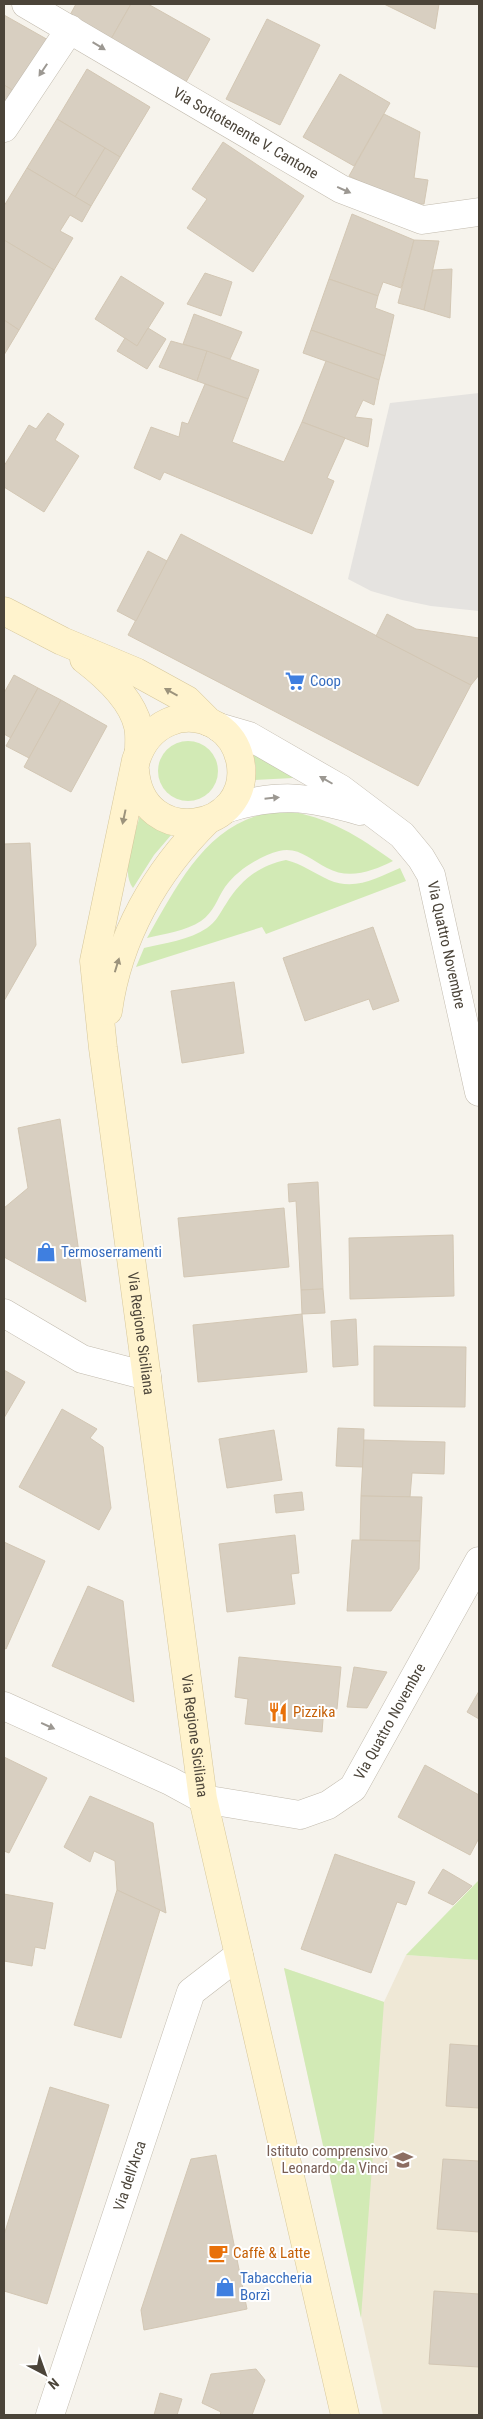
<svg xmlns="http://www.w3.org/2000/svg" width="483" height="2419" font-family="'Roboto Condensed',sans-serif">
	<rect width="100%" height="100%" fill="#f6f3ec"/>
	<!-- education -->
	<polygon fill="#efe8d6" points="406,1955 479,1960 479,2415 383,2415 284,1968 384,2002"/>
	<!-- green -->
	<g fill="#d2eab5">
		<circle cx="188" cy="771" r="30"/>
		<polygon points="253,753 292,773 293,778 254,780 256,768"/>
		<path d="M286,811C327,816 360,837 393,861C373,871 349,880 327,868C311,860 298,846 279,851C260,856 237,870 225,887C217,899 214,912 201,921C186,931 164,934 147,938C180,881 211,814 286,811Z"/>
		<path d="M140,815L148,824L172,834L154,855L133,888C120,870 135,836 140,815Z"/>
		<path d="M286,860C302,864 314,873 329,880C355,891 377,878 400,868L406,881L266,934L262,927L136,967L144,948C164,943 190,940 207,928C216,922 220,913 226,904C241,880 258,866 286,860Z"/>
		<polygon points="479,1880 479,1960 406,1955"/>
		<polygon points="284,1968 384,2002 361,2318"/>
	</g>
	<!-- parking -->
	<polygon fill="#e5e3e0" points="479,393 479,611 431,606 402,600 371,591 348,579 390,403"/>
	<!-- building -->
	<g fill="#d8cfc1" stroke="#d3c7b4">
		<polygon points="76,4 131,4 111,39 70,15"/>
		<polygon points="131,4 148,4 210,39 186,82 111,39"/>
		<polygon points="384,4 439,4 435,29"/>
		<polygon points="4,15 50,41 14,91 4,85"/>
		<polygon points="267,19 320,45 280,125 226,99"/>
		<polygon points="87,69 150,107 120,157 57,119"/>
		<polygon points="340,74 390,103 354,166 303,137"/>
		<polygon points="4,85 14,91 4,106"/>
		<polygon points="384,114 420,132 414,178 428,180 424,204 408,204 349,176"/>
		<polygon points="57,119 105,148 75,197 27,168"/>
		<polygon points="223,142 304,196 253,272 187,228 207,199 192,189"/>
		<polygon points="105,148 120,157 91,206 75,197"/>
		<polygon points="27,168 91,206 82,222 70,215 60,231 73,238 54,270 4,240 4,206"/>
		<polygon points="352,214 414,240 401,288 383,282 378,296 329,279"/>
		<polygon points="4,240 54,270 19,330 4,320"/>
		<polygon points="414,240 439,241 424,310 398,303"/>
		<polygon points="452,269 450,318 424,310 433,270"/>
		<polygon points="205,273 232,282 221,316 187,304"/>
		<polygon points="121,276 164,303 137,346 95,319"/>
		<polygon points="329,279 378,296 375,308 394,315 385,356 311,330"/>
		<polygon points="194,314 242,332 230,359 183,344"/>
		<polygon points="4,320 19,330 4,355"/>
		<polygon points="148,328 166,339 147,369 117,351 125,338 137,346"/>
		<polygon points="311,330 385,356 379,380 303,353"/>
		<polygon points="171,341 207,351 197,381 159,367"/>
		<polygon points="207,351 259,370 248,399 197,381"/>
		<polygon points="326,361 379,380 374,405 363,400 355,417 372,419 368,447 302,422"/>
		<polygon points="205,384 248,399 232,442 284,462 302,422 345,438 327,478 334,481 312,534 164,472 160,480 134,468 151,427 179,437 182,422 188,424"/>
		<polygon points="48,413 64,424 55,440 79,456 44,512 4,487 4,466 29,425 36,429"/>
		<polygon points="181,534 471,685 418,786 128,635"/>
		<polygon points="148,551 167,561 136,621 117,611"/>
		<polygon points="387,614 416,629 479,638 479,675 471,685 376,636"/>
		<polygon points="14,675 38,688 11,738 4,734 4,693"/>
		<polygon points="38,688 61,700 29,758 6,746"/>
		<polygon points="61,700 107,726 71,792 24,767"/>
		<polygon points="30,843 36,945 4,1001 4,844"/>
		<polygon points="373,927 399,1001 373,1010 369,999 305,1021 283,958"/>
		<polygon points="234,982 244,1053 182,1063 171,991"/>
		<polygon points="60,1119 86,1302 4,1257 4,1208 28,1188 18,1128"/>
		<polygon points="318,1182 323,1289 301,1290 296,1201 289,1202 288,1184"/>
		<polygon points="284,1208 289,1267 184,1277 178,1218"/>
		<polygon points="453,1235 454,1296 350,1299 349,1238"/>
		<polygon points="323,1289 325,1313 302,1314 301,1290"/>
		<polygon points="302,1314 307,1372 198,1382 193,1325"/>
		<polygon points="356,1319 358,1365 333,1367 331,1321"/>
		<polygon points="374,1346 466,1347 465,1407 374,1406"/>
		<polygon points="4,1370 25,1382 4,1418"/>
		<polygon points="62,1409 97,1429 90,1438 103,1447 111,1508 99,1530 19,1487"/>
		<polygon points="338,1428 364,1429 363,1467 336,1466"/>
		<polygon points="274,1430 282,1480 227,1488 219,1439"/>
		<polygon points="364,1440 445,1442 444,1474 412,1473 410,1497 361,1496"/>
		<polygon points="302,1492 304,1510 276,1513 274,1495"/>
		<polygon points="361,1496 422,1497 420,1541 360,1540"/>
		<polygon points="295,1535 299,1573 291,1574 295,1604 227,1612 219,1544"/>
		<polygon points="352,1540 420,1541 419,1569 391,1611 347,1611"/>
		<polygon points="4,1542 45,1561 6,1649 4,1648"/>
		<polygon points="88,1586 123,1601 134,1702 52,1666"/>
		<polygon points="239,1657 341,1667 337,1709 324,1707 322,1732 245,1724 248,1699 235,1697"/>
		<polygon points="354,1667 387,1672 367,1708 347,1707"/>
		<polygon points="479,1691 479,1719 467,1712"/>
		<polygon points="4,1757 47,1778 9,1853 4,1851"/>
		<polygon points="425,1765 479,1795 479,1838 470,1855 398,1817"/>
		<polygon points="90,1796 153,1823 166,1913 117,1890 115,1861 94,1851 90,1862 64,1847"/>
		<polygon points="335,1854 415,1882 406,1905 397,1902 371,1973 301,1949"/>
		<polygon points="443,1869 472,1886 453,1905 428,1893"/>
		<polygon points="117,1890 160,1910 121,2038 74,2025"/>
		<polygon points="4,1894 53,1903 45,1949 35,1947 32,1966 4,1961"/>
		<polygon points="450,2044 479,2046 479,2108 446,2106"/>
		<polygon points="50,2087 109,2105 47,2304 4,2291 4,2235"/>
		<polygon points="216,2155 247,2309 144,2330 141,2310 191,2159"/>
		<polygon points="443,2159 479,2161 479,2232 437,2229"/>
		<polygon points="434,2291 479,2294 479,2367 429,2364"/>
		<polygon points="256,2369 265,2380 252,2415 220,2415 221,2412 202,2403 211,2374"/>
		<polygon points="160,2393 182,2399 177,2415 154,2415"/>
	</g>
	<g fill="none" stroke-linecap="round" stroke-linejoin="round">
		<defs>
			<g id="street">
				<path id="s1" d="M26,4L341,189L422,220L479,212"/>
				<polyline points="4,128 70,29"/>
				<path id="s2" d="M218,727L249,736L341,789L402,835L421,858L431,875L479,1092"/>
				<path d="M225,809C277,793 307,796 360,811"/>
				<polyline points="4,1313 82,1359 147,1376"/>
				<path id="s3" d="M4,1706L170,1781L203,1799L300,1815L328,1805L353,1788L479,1561"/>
				<path id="s4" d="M50,2415L191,1992L239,1955"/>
			</g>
			<g id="secondary">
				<polyline points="4,611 62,641 136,672 187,700 209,722"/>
				<path d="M84,659C105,675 132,700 138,726C140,734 139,743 139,750"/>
				<path id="s5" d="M135,770C141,851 255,832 240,760C237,746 229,734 217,726C183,706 147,725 136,760L94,961L103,1048L203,1799L345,2415"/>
				<path d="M108,1011C118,938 155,872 208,820"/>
			</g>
		</defs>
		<!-- street casing -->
		<use href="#street" stroke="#c2bbae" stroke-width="29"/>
		<!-- secondary casing -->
		<use href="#secondary" stroke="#d6c79b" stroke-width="29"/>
		<!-- street -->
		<use href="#street" stroke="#fff" stroke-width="28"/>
		<!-- secondary -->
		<use href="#secondary" stroke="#fff3cd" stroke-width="28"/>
	</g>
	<!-- one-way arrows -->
	<defs><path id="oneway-solid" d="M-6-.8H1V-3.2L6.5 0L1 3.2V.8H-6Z" transform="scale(1.25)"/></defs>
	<g fill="#9c9892">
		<use href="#oneway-solid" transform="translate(99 46) rotate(31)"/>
		<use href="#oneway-solid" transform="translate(43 70) rotate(124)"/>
		<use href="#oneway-solid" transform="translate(344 190) rotate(24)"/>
		<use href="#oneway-solid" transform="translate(326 780) rotate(-150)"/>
		<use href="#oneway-solid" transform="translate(272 798) rotate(-6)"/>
		<use href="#oneway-solid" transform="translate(48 1726) rotate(24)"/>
	</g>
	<g fill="#9c937c">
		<use href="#oneway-solid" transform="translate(171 692) rotate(-151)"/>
		<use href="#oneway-solid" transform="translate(124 817) rotate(102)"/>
		<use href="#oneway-solid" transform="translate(117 965) rotate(-73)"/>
	</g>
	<!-- icons -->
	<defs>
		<symbol id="supermarket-bare" viewBox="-9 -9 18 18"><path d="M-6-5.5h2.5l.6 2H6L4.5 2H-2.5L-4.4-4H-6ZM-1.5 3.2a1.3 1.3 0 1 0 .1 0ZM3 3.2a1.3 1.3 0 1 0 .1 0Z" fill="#3f7fe0" stroke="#fff" stroke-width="2.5" paint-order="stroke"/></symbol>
		<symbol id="shop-bare" viewBox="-9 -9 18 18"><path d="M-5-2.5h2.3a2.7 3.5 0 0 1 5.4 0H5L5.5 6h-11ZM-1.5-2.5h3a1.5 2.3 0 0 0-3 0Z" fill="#3f7fe0" stroke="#fff" stroke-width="2.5" paint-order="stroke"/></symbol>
		<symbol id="restaurant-bare" viewBox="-9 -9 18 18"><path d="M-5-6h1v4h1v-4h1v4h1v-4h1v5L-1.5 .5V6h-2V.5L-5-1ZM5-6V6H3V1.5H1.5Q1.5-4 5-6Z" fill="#e8710a" stroke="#fff" stroke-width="2.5" paint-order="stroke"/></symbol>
		<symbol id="school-bare" viewBox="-9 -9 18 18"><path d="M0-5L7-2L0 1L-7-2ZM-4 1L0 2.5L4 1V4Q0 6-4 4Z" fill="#8d6e63" stroke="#fff" stroke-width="2.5" paint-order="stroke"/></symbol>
		<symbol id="cafe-bare" viewBox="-9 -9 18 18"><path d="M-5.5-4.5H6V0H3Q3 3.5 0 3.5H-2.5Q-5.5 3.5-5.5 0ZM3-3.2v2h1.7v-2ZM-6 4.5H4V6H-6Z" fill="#e8710a" stroke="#fff" stroke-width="2.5" paint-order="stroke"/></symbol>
	</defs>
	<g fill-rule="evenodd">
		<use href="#supermarket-bare" x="281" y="667" width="28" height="28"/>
		<use href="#shop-bare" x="32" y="1238" width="28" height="28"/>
		<use href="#restaurant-bare" x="264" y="1698" width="28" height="28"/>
		<use href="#school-bare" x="389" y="2146" width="28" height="28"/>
		<use href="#cafe-bare" x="204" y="2239" width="28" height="28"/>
		<use href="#shop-bare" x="211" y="2273" width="28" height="28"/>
	</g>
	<g text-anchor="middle" stroke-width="4" stroke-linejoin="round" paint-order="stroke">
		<!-- street labels -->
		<g font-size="15" fill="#4b4439" stroke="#fff">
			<text dy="5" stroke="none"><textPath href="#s1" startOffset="255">Via Sottotenente V. Cantone</textPath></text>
			<text dy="5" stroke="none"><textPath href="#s2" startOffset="336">Via Quattro Novembre</textPath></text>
			<text dy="5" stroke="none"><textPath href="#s5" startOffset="902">Via Regione Siciliana</textPath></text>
			<text dy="5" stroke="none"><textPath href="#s3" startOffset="454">Via Quattro Novembre</textPath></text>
			<text dy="5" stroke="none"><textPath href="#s5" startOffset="1308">Via Regione Siciliana</textPath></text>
			<text dy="5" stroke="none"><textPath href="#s4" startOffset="252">Via dell'Arca</textPath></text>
		</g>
		<!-- shop labels -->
		<g font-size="15" fill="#366cbe" stroke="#fff" text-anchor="start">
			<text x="310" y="686">Coop</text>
			<text x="61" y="1257">Termoserramenti</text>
			<text x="240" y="2283">Tabaccheria<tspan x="240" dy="17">Borzì</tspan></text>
		</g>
		<!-- food labels -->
		<g font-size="15" fill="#c56008" stroke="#fff" text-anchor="start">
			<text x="293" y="1717">Pizzika</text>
			<text x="233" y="2258">Caffè &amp; Latte</text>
		</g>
		<!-- education labels -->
		<g font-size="15" fill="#785e54" stroke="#fff" text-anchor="end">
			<text x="388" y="2156">Istituto comprensivo<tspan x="388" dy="17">Leonardo da Vinci</tspan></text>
		</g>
	</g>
	<!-- border -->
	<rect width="483" height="2419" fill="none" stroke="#4b4439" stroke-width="10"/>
	<!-- north arrow -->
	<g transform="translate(45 2374) rotate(139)" stroke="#ffffff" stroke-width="4" paint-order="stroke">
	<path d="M0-4L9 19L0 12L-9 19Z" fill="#4b4439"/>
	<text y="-8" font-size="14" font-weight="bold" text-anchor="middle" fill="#4b4439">N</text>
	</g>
</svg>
